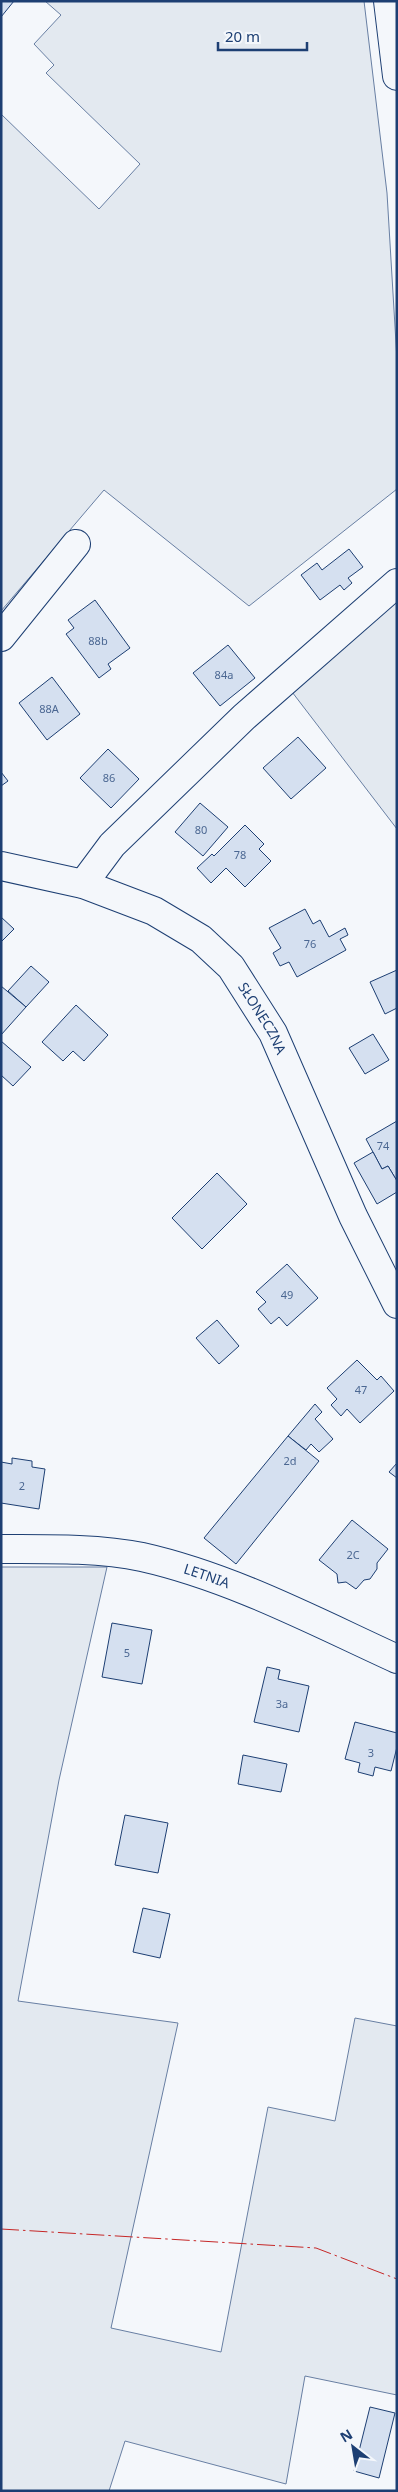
<svg xmlns="http://www.w3.org/2000/svg" width="398" height="2492" font-family="'Noto Sans',sans-serif">
	<rect width="100%" height="100%" fill="#f4f7fb"/>
	<!-- green -->
	<g fill="#e3e9f0" stroke="#687fa3">
		<polygon points="45,1 364,1 387,193 397,360 397,489 249,606 104,490 1,611 1,114 99,209 140,164 46,73 54,65 34,44 61,15"/>
		<polygon points="397,589 397,829 289,688"/>
		<polygon points="1,1567 107,1567 59,1780 18,2001 178,2023 111,2328 221,2352 268,2107 335,2121 355,2018 397,2026 397,2395 305,2376 286,2484 125,2441 109,2491 1,2491"/>
	</g>
	<!-- building -->
	<g fill="#d5e0f0" stroke="#1d3f73">
		<polygon points="1,1 14,1 1,17"/>
		<polygon points="349,549 363,567 348,578 352,583 344,590 340,585 320,600 301,575 317,563 322,570"/>
		<polygon points="95,600 130,648 108,664 111,669 99,678 66,634 74,628 68,620"/>
		<polygon points="228,645 255,678 220,706 193,673"/>
		<polygon points="52,677 80,714 47,740 19,703"/>
		<polygon points="298,737 326,768 291,799 263,768"/>
		<polygon points="108,749 139,779 111,808 80,778"/>
		<polygon points="1,772 8,781 1,786"/>
		<polygon points="200,803 228,827 203,856 175,832"/>
		<polygon points="245,825 264,844 259,849 271,861 245,887 226,868 211,883 197,868 212,854 214,856"/>
		<polygon points="305,909 313,924 320,920 329,937 345,928 348,935 340,939 346,950 297,977 289,962 280,966 273,953 281,948 269,928"/>
		<polygon points="1,917 14,929 1,942"/>
		<polygon points="31,966 49,982 26,1007 8,991"/>
		<polygon points="397,970 397,1008 385,1014 370,982"/>
		<polygon points="1,986 26,1007 1,1035"/>
		<polygon points="76,1005 108,1035 84,1061 73,1051 63,1061 42,1042"/>
		<polygon points="373,1034 389,1060 365,1074 349,1048"/>
		<polygon points="1,1041 31,1067 13,1086 1,1075"/>
		<polygon points="397,1121 397,1181 388,1166 382,1169 366,1139"/>
		<polygon points="373,1152 382,1169 388,1166 397,1181 397,1192 377,1204 354,1163"/>
		<polygon points="217,1173 247,1204 202,1249 172,1218"/>
		<polygon points="287,1264 318,1298 287,1326 279,1317 271,1324 258,1309 266,1302 256,1292"/>
		<polygon points="217,1320 239,1346 219,1364 196,1338"/>
		<polygon points="357,1360 377,1380 381,1376 394,1391 360,1423 347,1409 341,1416 331,1405 337,1399 327,1388"/>
		<polygon points="315,1404 322,1412 315,1419 333,1439 319,1452 311,1444 306,1450 288,1436"/>
		<polygon points="288,1436 319,1461 236,1564 204,1538"/>
		<polygon points="12,1458 32,1461 32,1467 45,1469 39,1509 1,1503 1,1462 12,1464"/>
		<polygon points="397,1463 397,1478 389,1472"/>
		<polygon points="352,1520 388,1549 377,1563 377,1569 370,1579 364,1580 356,1589 346,1582 338,1583 337,1574 319,1560"/>
		<polygon points="112,1623 152,1630 142,1684 102,1677"/>
		<polygon points="267,1667 280,1670 278,1679 309,1686 299,1732 254,1722"/>
		<polygon points="355,1722 397,1733 397,1747 391,1771 375,1767 373,1776 358,1772 360,1763 345,1759"/>
		<polygon points="243,1755 287,1764 281,1792 238,1784"/>
		<polygon points="125,1815 168,1823 158,1873 115,1865"/>
		<polygon points="143,1908 170,1914 160,1958 133,1952"/>
		<polygon points="370,2407 395,2413 379,2478 354,2471"/>
	</g>
	<g fill="none" stroke-linecap="round" stroke-linejoin="round">
		<defs>
			<g id="minor">
				<polyline points="388,1 397,76"/>
				<polyline points="1,637 76,544"/>
				<path id="s1" d="M1,866L83,884L154,911L201,939L231,967L273,1033L353,1216L397,1304"/>
				<polyline points="83,884 112,845 244,717 397,583"/>
				<path id="s2" d="M1,1549C46,1549 99,1548 142,1557C231,1577 314,1621 397,1659"/>
			</g>
		</defs>
		<!-- minor casing -->
		<use href="#minor" stroke="#1d3f73" stroke-width="30"/>
		<!-- minor -->
		<use href="#minor" stroke="#f4f7fb" stroke-width="28"/>
		<!-- power -->
		<polyline stroke="#c62828" stroke-width="1" stroke-dasharray="18 4 2.5 4" stroke-linecap="butt" points="1,2229 316,2248 397,2279"/>
	</g>
	<g text-anchor="middle" stroke-width="4" stroke-linejoin="round" paint-order="stroke">
		<!-- number labels -->
		<g font-size="11" fill="#4b6792">
			<text x="98" y="645">88b</text>
			<text x="224" y="679">84a</text>
			<text x="49" y="713">88A</text>
			<text x="109" y="782">86</text>
			<text x="201" y="834">80</text>
			<text x="240" y="859">78</text>
			<text x="310" y="948">76</text>
			<text x="383" y="1150">74</text>
			<text x="287" y="1299">49</text>
			<text x="361" y="1394">47</text>
			<text x="290" y="1465">2d</text>
			<text x="22" y="1490">2</text>
			<text x="353" y="1559">2C</text>
			<text x="127" y="1657">5</text>
			<text x="282" y="1708">3a</text>
			<text x="371" y="1757">3</text>
		</g>
		<!-- street labels -->
		<g font-size="14" fill="#1d3f73" stroke="#f4f7fb">
			<text dy="5" stroke="none"><textPath href="#s1" startOffset="316">SŁONECZNA</textPath></text>
			<text dy="5" stroke="none"><textPath href="#s2" startOffset="209">LETNIA</textPath></text>
		</g>
	</g>
	<!-- border -->
	<rect width="398" height="2492" fill="none" stroke="#1d3f73" stroke-width="5"/>
	<!-- north arrow -->
	<g transform="translate(353 2447) rotate(329)" stroke="#f4f7fb" stroke-width="4" paint-order="stroke">
	<path d="M0-4L9 19L0 12L-9 19Z" fill="#1d3f73"/>
	<text y="-8" font-size="14" font-weight="bold" text-anchor="middle" fill="#1d3f73">N</text>
	</g>
	<!-- scale -->
	<path d="M218 42v8h89v-8" fill="none" stroke="#1d3f73" stroke-width="2.5"/>
	<text x="225" y="42" font-size="15" fill="#1d3f73" stroke="#f4f7fb" stroke-width="4" paint-order="stroke">20 m</text>
</svg>
